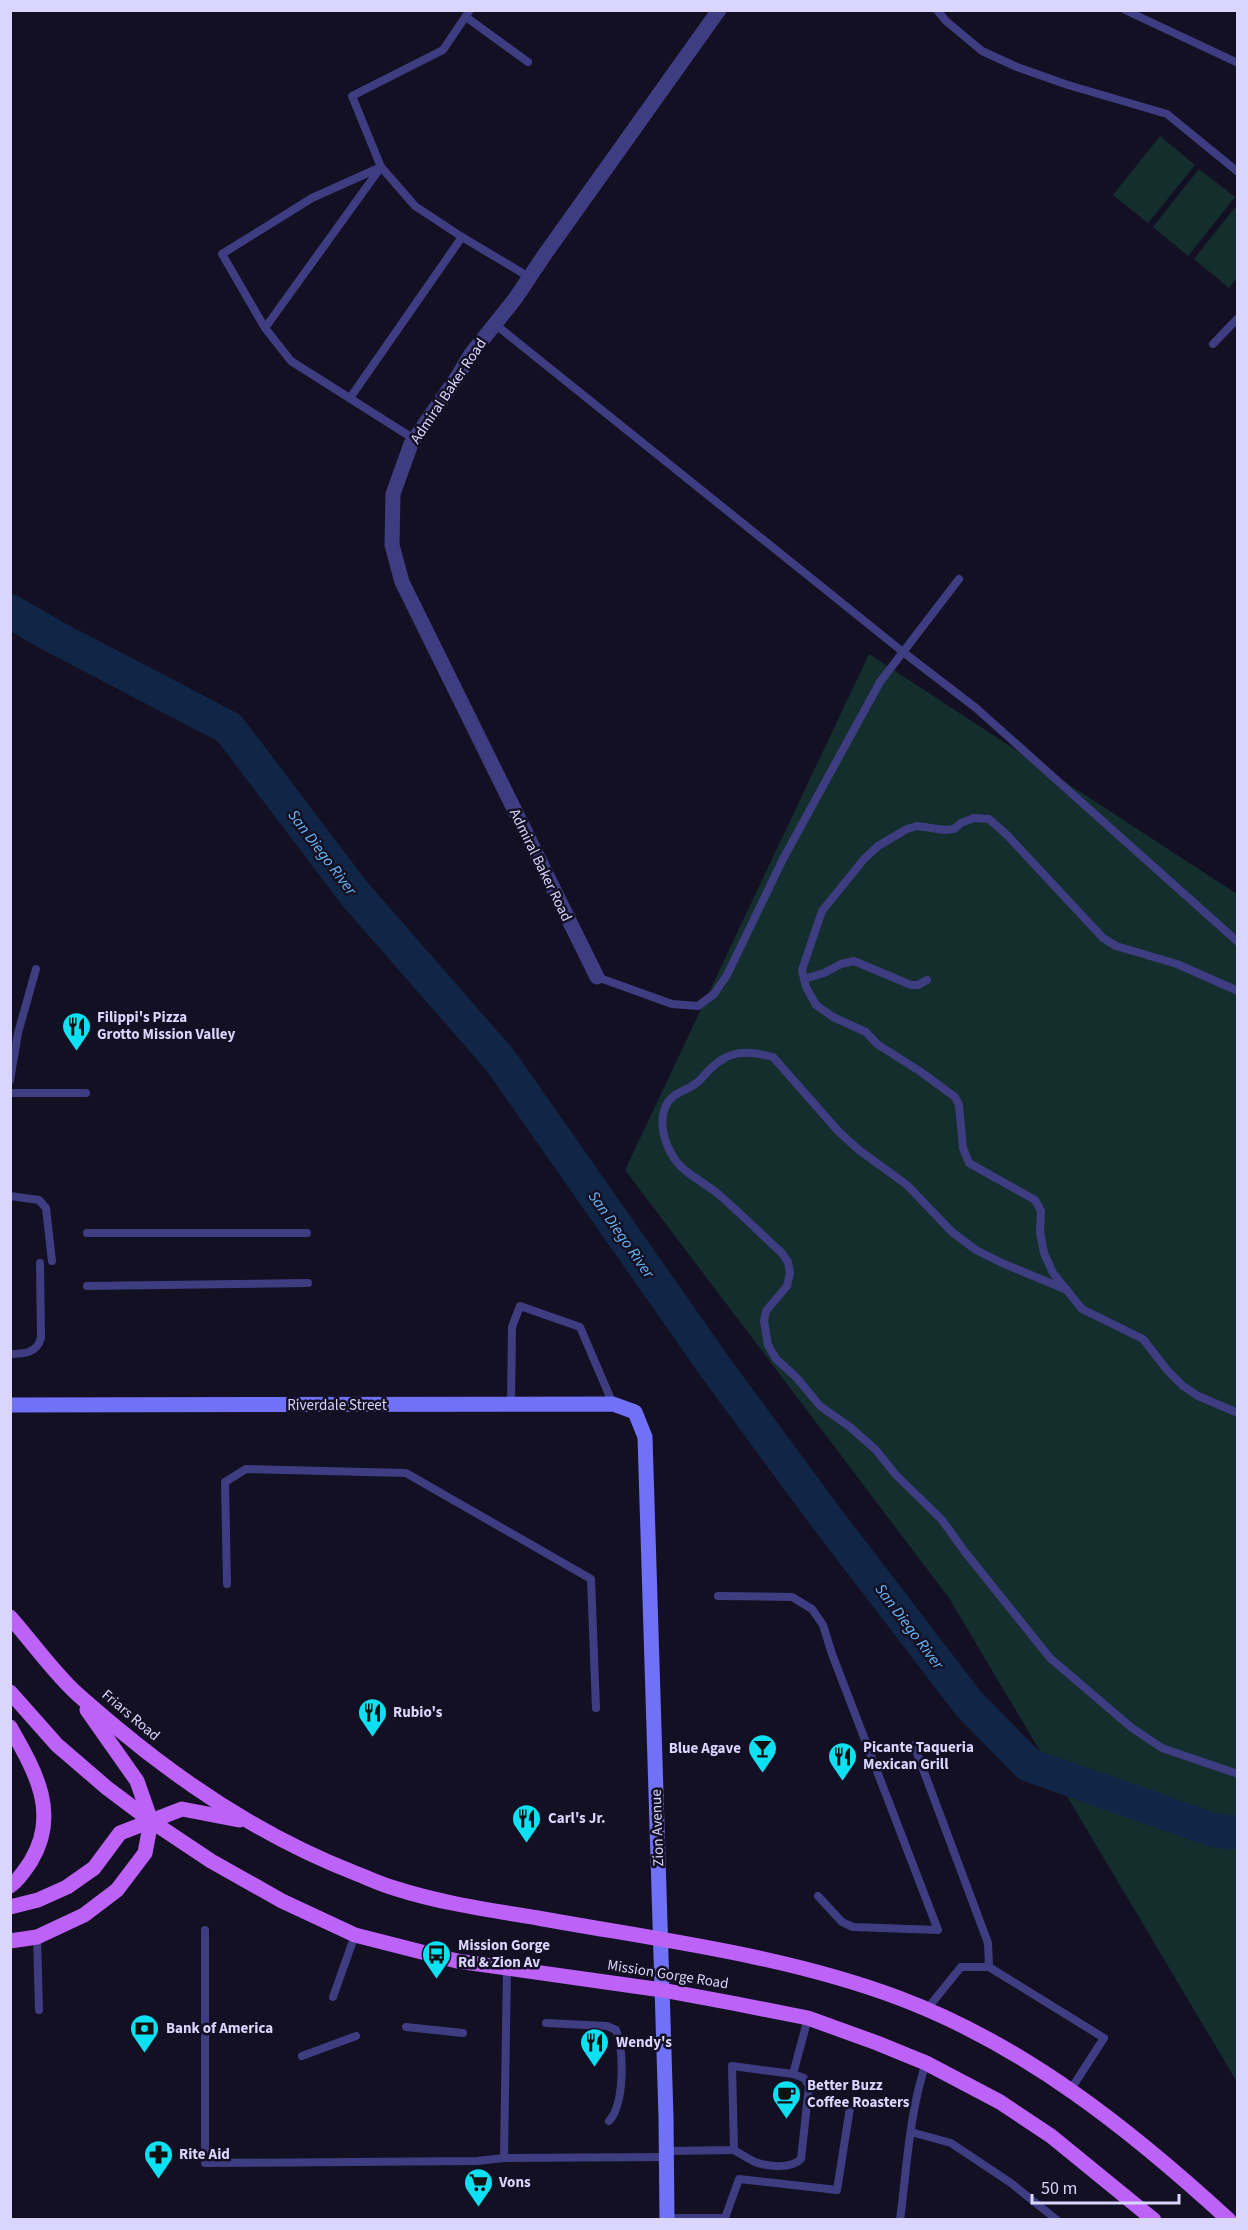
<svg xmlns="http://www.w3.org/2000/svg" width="1248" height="2230" font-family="'Source Sans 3',sans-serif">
	<rect width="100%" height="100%" fill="#131024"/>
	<!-- green -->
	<g fill="#132e2c">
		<polygon points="1160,136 1195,165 1148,223 1113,195"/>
		<polygon points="1199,169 1235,197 1188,256 1153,227"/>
		<polygon points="1237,205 1237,277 1229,288 1194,259"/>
		<polygon points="869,654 1237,894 1237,2082 949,1598 625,1170"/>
	</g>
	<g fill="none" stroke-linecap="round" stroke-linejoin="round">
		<!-- river -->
		<polyline stroke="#112647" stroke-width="34" points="10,611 51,635 229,728 355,894 500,1060 718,1371 828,1520 969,1704 1029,1765 1213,1830 1238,1833"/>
		<!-- lane -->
		<g stroke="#3e3d81" stroke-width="8">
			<polyline points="937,10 946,21 982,51 1017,67 1068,85 1167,114 1238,172"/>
			<polyline points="1125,10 1238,63"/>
			<polyline points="466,17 528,62"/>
			<polyline points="496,325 903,652 976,708 1238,942"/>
			<polyline points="265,328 222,254 312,198 381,167 352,96 443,50 470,10"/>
			<polyline points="1213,344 1238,318"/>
			<polyline points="350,398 462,237"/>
			<polyline points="414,439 291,361 265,328 381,167 415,206 462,237 529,277"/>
			<polyline points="597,977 672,1004 698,1006 714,994 727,975 783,859 880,682 959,579"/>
			<polyline points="804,979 824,973 841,964 854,961 911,985 918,985 927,980"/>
			<polyline points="1238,991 1177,964 1116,946 1103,938 1007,835 989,819 974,818 961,823 954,829 945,830 917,826 907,829 878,846 864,859 822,911 802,970 806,987 816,1005 833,1017 866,1032 877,1044 921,1072 955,1097 959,1105 963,1148 969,1163 1035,1200 1041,1211 1040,1232 1044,1253 1053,1273 1082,1309 1143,1339 1167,1370 1183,1386 1198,1396 1238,1413"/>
			<polyline points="10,1080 18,1033 36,969"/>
			<polyline points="10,1093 86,1093"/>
			<polyline points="10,1196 39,1200 46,1208 52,1261"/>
			<polyline points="87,1233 307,1233"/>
			<polyline points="87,1286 308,1283"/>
			<path d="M1067,1290L1002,1263L976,1250L952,1232L907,1185L859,1150L839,1132L773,1057C740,1048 723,1052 701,1079C690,1091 676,1090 668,1102C657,1119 664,1143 674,1158C683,1173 704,1182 717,1193C739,1212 760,1233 781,1252L788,1262L790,1273L787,1286L766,1311L764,1321L768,1345L776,1359L796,1377L820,1406L850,1427L876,1450L895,1474L942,1520L965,1552L1050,1658L1132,1728L1162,1748L1238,1774"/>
			<path d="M10,1354C24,1354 37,1353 41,1338L40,1263"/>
			<polyline points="511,1404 512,1327 520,1306 580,1327 613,1404"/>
			<polyline points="227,1584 225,1482 246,1469 406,1473 591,1579 596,1708"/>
			<polyline points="718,1596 792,1597 812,1609 823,1625 832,1654 938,1930 853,1927 842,1922 818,1896"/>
			<polyline points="914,1745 988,1943 989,1967"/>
			<polyline points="205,1930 205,2163 477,2161 504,2158 666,2157"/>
			<polyline points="37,1937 39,2010"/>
			<polyline points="333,1997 355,1935"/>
			<polyline points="927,2009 961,1967 989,1967 1104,2038 1071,2089"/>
			<path d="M546,2023L607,2026L616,2030C624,2050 625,2104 609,2121"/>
			<polyline points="406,2027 463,2033"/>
			<polyline points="302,2056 356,2036"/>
			<polyline points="911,2132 951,2143 1011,2183 1057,2220"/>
			<path d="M734,2150C741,2154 748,2159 755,2162C768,2167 791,2169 801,2159L809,2086L804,2078L793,2074"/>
			<polyline points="667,2151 734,2150 732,2066 793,2074 808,2018"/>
			<polyline points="504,2158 507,1967"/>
			<polyline points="667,2218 725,2218 739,2179 837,2190 850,2108"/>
			<path d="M900,2220C907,2168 909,2113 926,2063"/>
		</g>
		<!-- street -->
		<polyline stroke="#3e3d81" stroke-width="15" points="597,977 402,582 392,545 393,494 411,444 458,376 471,354 515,299 545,254 719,10"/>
		<!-- secondary -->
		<polyline stroke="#7171f8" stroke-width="15" points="10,1405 613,1404 635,1412 645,1437 666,2117 667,2220"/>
		<!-- primary -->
		<g stroke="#bc62f7" stroke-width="15">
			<path d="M10,1617C32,1642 51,1669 74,1691C88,1704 103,1716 117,1728C189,1788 267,1839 355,1873C368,1878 380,1884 394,1888C440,1903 490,1910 538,1918C659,1940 784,1955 899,1998C1024,2045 1131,2130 1229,2220"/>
			<polyline points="10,1692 57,1745 107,1788 151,1821 211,1861 282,1901 355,1935 457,1961 662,1990 732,2003 808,2018 877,2043 926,2063 1000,2102 1051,2136 1154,2220"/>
			<polyline points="87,1710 137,1781 151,1821"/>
			<path d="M10,1727C35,1771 60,1813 31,1861C25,1870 19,1880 10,1886"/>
			<polyline points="10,1907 38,1900 67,1887 94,1868 120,1833 182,1809 239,1820"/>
			<polyline points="10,1941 37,1937 84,1915 117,1890 145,1853 151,1821"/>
		</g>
	</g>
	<!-- icons -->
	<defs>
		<symbol id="restaurant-pin" viewBox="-11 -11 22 30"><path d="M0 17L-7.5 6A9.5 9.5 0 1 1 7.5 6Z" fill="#0ce0f2" stroke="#131024"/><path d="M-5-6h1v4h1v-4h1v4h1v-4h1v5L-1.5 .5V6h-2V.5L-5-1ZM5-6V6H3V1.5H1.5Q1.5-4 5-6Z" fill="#111"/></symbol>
		<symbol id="bar-pin" viewBox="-11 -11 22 30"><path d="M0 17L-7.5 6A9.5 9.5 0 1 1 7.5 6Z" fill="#0ce0f2" stroke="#131024"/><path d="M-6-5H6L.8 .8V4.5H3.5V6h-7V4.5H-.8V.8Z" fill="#111"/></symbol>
		<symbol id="bus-pin" viewBox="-11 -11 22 30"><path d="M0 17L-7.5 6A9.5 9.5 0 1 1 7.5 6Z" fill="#0ce0f2" stroke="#131024"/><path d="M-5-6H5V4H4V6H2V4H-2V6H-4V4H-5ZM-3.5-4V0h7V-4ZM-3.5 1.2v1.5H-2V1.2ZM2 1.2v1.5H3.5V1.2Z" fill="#111"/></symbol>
		<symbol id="bank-pin" viewBox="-11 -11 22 30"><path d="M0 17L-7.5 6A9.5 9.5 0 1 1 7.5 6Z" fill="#0ce0f2" stroke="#131024"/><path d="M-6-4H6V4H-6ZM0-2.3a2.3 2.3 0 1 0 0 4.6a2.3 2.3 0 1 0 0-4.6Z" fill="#111"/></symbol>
		<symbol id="cafe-pin" viewBox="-11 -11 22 30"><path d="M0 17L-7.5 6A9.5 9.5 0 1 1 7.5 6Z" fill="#0ce0f2" stroke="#131024"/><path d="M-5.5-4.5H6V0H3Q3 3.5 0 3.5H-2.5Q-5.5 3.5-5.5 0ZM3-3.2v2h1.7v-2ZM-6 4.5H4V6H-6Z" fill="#111"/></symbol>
		<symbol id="pharmacy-pin" viewBox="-11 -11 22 30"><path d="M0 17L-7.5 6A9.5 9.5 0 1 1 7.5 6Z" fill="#0ce0f2" stroke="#131024"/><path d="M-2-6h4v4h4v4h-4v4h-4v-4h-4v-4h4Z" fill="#111"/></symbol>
		<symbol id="supermarket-pin" viewBox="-11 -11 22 30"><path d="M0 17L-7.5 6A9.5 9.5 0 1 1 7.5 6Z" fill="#0ce0f2" stroke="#131024"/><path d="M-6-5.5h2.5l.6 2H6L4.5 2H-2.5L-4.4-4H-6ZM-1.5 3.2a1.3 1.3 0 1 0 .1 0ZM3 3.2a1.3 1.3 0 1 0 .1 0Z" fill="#111"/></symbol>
	</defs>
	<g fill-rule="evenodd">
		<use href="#restaurant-pin" x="60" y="1010" width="33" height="45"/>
		<use href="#restaurant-pin" x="356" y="1696" width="33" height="45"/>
		<use href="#bar-pin" x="746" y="1732" width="33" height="45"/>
		<use href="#restaurant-pin" x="826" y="1740" width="33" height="45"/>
		<use href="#restaurant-pin" x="510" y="1802" width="33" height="45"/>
		<use href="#bus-pin" x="420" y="1938" width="33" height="45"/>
		<use href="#bank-pin" x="128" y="2012" width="33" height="45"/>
		<use href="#restaurant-pin" x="578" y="2026" width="33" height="45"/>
		<use href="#cafe-pin" x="770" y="2078" width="33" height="45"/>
		<use href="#pharmacy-pin" x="142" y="2138" width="33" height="45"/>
		<use href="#supermarket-pin" x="462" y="2166" width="33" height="45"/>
	</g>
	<g text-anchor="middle" stroke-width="5" stroke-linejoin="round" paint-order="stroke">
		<!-- street labels -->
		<g font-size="15" fill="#d9d5fd" stroke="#131024">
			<text transform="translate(448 391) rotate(-56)" y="5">Admiral Baker Road</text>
			<text transform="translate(541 865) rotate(64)" y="5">Admiral Baker Road</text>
			<text x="337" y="1410">Riverdale Street</text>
			<text transform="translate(131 1715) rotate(40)" y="5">Friars Road</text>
			<text transform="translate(657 1828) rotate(-92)" y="5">Zion Avenue</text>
			<text transform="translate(668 1974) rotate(9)" y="5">Mission Gorge Road</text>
		</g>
		<!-- poi labels -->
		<g font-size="15" font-weight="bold" fill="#d9d5fd" stroke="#131024" text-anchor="start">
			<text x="97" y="1022">Filippi's Pizza<tspan x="97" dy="17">Grotto Mission Valley</tspan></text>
			<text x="393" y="1717">Rubio's</text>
			<text x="863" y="1752">Picante Taqueria<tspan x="863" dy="17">Mexican Grill</tspan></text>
			<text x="741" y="1753" text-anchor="end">Blue Agave</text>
			<text x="548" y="1823">Carl's Jr.</text>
			<text x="458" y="1950">Mission Gorge<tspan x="458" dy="17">Rd &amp; Zion Av</tspan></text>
			<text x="166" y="2033">Bank of America</text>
			<text x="616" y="2047">Wendy's</text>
			<text x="807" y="2090">Better Buzz<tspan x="807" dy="17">Coffee Roasters</tspan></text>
			<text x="179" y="2159">Rite Aid</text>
			<text x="499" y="2187">Vons</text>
		</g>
		<!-- water labels -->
		<g font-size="16" font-style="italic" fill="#68b8f8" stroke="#131024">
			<text transform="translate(323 852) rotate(53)" y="6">San Diego River</text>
			<text transform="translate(622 1234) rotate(55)" y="6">San Diego River</text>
			<text transform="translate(910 1626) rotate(53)" y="6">San Diego River</text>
		</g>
	</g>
	<!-- border -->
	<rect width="1248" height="2230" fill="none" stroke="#d9d5fd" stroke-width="24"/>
	<!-- scale -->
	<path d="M1032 2194v9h147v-9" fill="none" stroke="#d9d5fd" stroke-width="3"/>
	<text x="1041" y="2194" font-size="18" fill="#d9d5fd" stroke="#131024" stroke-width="4.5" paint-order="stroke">50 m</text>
</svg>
